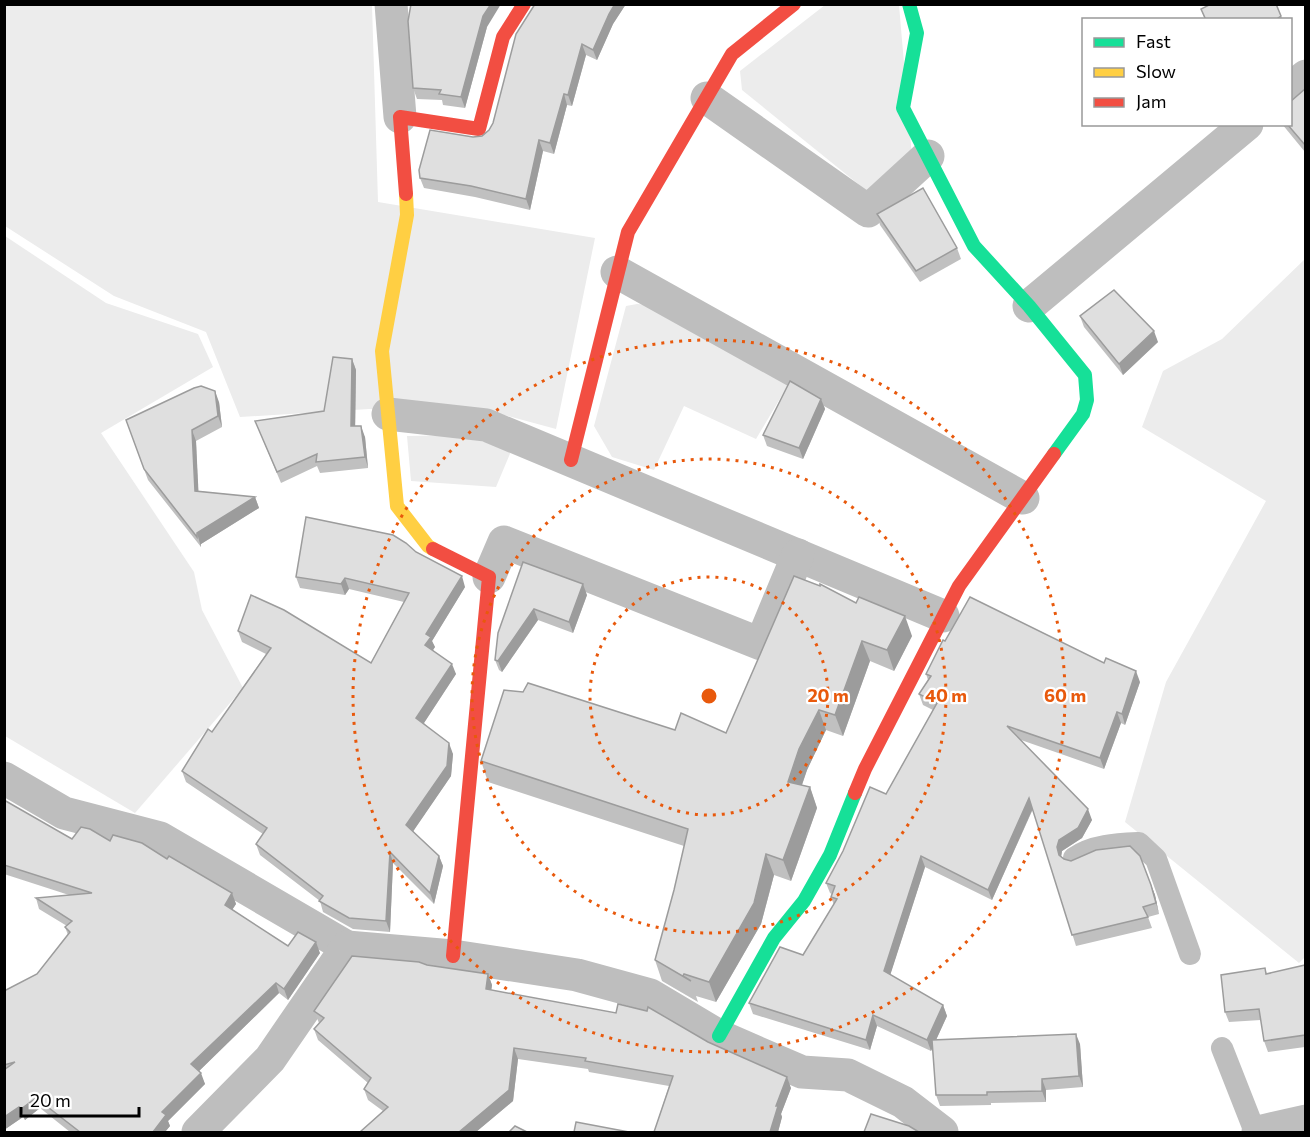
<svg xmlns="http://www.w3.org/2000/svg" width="1310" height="1137" font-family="Commissioner,sans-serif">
	<rect width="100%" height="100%" fill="#fff"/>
	<!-- green -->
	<g fill="#ececec">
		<polygon points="4,5 372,5 378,202 595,238 556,429 493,412 369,409 240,417 206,332 114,296 5,226"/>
		<polygon points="825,5 899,5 912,157 873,196 742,90 740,71"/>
		<polygon points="5,236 106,303 198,334 213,367 101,433 194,572 202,610 243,688 135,813 5,736"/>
		<polygon points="1305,259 1305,957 1299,963 1125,822 1166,682 1266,501 1142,427 1163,371 1222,339"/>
		<polygon points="637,304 649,305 788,385 756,439 684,406 654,470 612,457 594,426 626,306"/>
		<polygon points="465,435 512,449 496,487 411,481 407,436"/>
	</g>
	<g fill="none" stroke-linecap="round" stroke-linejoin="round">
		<!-- lane -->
		<g stroke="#bebebe" stroke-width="22">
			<path d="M1074,858C1092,845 1118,844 1139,843L1156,859L1190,954"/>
			<polyline points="1222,1048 1255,1132"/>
		</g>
		<!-- street -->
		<g stroke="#bebebe" stroke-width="33">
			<polyline points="391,4 400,117"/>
			<polyline points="1290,89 1306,76"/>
			<polyline points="707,98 868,211 928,156"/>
			<polyline points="617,272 1023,498"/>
			<polyline points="1029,306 1247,124"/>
			<polyline points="388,414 486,425 943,616"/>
			<polyline points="489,577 504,542 761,644 798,555"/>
			<polyline points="4,778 64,813 160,838 347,947"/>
			<polyline points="198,1132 270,1059 347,947 453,956 577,975 650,995 719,1036 802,1072 848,1075 903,1102 942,1132"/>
			<polyline points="1258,1132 1306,1121"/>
		</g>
		<!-- fast -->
		<g stroke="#16e098" stroke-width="14">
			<polyline points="909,4 917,33 903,108 974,246 1029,306 1085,375 1087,400 1083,414 1054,454"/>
			<polyline points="719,1036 774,938 804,901 830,855 855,793"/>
		</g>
		<!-- slow -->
		<polyline stroke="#ffcf43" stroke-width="14" points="406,194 407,215 382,351 397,506 428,546 433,549"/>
		<!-- jam -->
		<g stroke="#f24e42" stroke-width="14">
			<polyline points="406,194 400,117 479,129 503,37 524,4"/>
			<polyline points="571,460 628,232 732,54 794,4"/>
			<polyline points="433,549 489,577 453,956"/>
			<polyline points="855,793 865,769 959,586 1054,454"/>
		</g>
	</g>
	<!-- wall -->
	<g fill="#c0c0c0">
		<polygon points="535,4 626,4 613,24 597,60 586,55 572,106 567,105 554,154 543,151 530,210 475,197 424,188 420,178 473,137 482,136 489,130 493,123"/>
		<polygon points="1201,9 1281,16 1283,20 1205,20"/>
		<polygon points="487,27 465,108 443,105 442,100 417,99 413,88"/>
		<polygon points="1305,89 1305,152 1282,124 1290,124"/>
		<polygon points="877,214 957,248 961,259 920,282 880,225"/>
		<polygon points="1080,316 1158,342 1123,375 1084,327"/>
		<polygon points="352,359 356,370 355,426 365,437 368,468 320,473 317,466 281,483 255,421 324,411"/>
		<polygon points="821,399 825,409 803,459 767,446 763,435"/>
		<polygon points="219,402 222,427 196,441 198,491 255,497 259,508 201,544 201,547 148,480 126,420"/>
		<polygon points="416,552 465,587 432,641 435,647 433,650 456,674 424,723 453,754 451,776 413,831 439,856 443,866 434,904 393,863 390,932 353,929 323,912 320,901 260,855 256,844 263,834 186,782 182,771 212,732 266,654 242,642 238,631 371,663 404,602 349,589 345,595 300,588 296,577"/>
		<polygon points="523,562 587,595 573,633 538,620 502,672 499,670 495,660"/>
		<polygon points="856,603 912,636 894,671 870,661 843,736 826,730 807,770 802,785 810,787 817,808 791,881 774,875 761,924 716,1002 696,996 698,1002 662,981 655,960 674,890 684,846 488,782 481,761 675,730 726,733"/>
		<polygon points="926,674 1140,682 1125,725 1121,723 1104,769 1021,740 1092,820 1082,838 1062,851 1061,856 1064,859 1071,861 1140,856 1155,895 1159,914 1148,917 1152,928 1076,946 1033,809 992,900 925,867 890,975 943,1005 947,1016 936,1040 1080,1044 1083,1087 1046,1090 1046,1102 991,1103 991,1105 940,1106 936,1095 933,1047 931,1051 877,1026 870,1050 753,1014 749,1003 803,955 834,905 831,897 832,894 830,893 826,883 886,794 933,710 923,705 919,694 928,680"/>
		<polygon points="4,800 72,839 110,841 167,859 232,893 236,904 232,910 288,946 320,953 288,1000 279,993 199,1071 205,1084 168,1121 170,1126 165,1132 70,1132 40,1108 25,1120 23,1117 4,1130 4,991 37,974 68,935 65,927 67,926 39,909 36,898 69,895 4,874"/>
		<polygon points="427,965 488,974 492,985 491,990 708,1042 791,1088 781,1114 782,1117 778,1132 654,1132 669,1086 589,1072 588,1069 518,1059 513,1101 476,1132 360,1132 383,1111 368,1100 364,1089 368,1083 318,1040 314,1029 319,1023 314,1011"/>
		<polygon points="1305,965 1305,1047 1268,1052 1264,1041 1261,1020 1229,1022 1225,1012 1265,968 1267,974"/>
	</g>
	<!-- shaded-wall -->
	<g fill="#9c9c9c">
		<polygon points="491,4 501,4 487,27 465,108 461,97 483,16"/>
		<polygon points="615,4 626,4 613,24 597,60 593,50 609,14"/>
		<polygon points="582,44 586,55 572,106 568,95"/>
		<polygon points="564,94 567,105 554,154 550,143"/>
		<polygon points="539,140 543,151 530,210 526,199"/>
		<polygon points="1154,331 1158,342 1123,375 1119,364"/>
		<polygon points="352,359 356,370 355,437 351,426"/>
		<polygon points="215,391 219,402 222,427 218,416"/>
		<polygon points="821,399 825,409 803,459 799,448"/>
		<polygon points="361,426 365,437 368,468 365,457"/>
		<polygon points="192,430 196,441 199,502 195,491"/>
		<polygon points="255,497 259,508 201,544 201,547 197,533"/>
		<polygon points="462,576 465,587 432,641 435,647 429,656 425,645 426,634"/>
		<polygon points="345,578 349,589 345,595 341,584"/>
		<polygon points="583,584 587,595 573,633 569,622"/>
		<polygon points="534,609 538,620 502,672 498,661"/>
		<polygon points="905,616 912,636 894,671 887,650"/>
		<polygon points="862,641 870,661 843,736 835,715"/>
		<polygon points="452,664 456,674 420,729 416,718"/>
		<polygon points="1136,671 1140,682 1125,725 1122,714"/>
		<polygon points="819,710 826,730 807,770 796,802 788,782 799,749"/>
		<polygon points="1117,712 1121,723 1104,769 1100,758"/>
		<polygon points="449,743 453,754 451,776 410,836 406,825"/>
		<polygon points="810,787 817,808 791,881 783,860"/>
		<polygon points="1029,798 1033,808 992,900 988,890"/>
		<polygon points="1088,809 1092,820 1082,838 1062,851 1061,858 1063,866 1057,847 1059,840"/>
		<polygon points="390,852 393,863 390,932 386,921"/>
		<polygon points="766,854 774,875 761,924 716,1002 709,982"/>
		<polygon points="439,856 443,866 434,904 430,893"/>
		<polygon points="921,856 925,867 888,982 884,971"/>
		<polygon points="1151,885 1155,895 1159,914 1156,903"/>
		<polygon points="232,893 236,904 228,916 225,905"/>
		<polygon points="316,942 320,953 288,1000 284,989"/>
		<polygon points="488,974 492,985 490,1000 486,989"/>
		<polygon points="276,983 279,993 195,1075 191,1064"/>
		<polygon points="943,1005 947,1016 931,1051 927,1040"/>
		<polygon points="873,1015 877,1026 870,1050 866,1040"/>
		<polygon points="1076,1034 1080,1044 1083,1087 1079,1076"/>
		<polygon points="514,1048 518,1059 513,1101 476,1132 459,1132"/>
		<polygon points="201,1073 205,1084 168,1121 170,1126 165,1132 153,1132 162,1112"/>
		<polygon points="787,1077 791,1088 781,1114 782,1117 778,1132 770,1132 776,1106"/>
		<polygon points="1042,1079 1046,1090 1046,1102 1042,1091"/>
		<polygon points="36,1098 40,1108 25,1120 21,1109"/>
		<polygon points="19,1107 23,1117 4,1130 4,1117"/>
	</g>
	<!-- building -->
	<g fill="#dfdfdf" stroke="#9c9c9c" stroke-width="1.5">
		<polygon points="411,4 491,4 483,16 461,97 439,94 441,90 413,88 408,21"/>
		<polygon points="535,4 615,4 609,14 593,50 582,44 568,95 564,94 550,143 539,140 526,199 471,186 420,178 419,170 430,130 473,137 482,136 489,130 493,123 516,34"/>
		<polygon points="1211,4 1276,4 1281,16 1275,20 1206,20 1201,9"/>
		<polygon points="1305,89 1305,145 1287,124 1290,124 1290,102"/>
		<polygon points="923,188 957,248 916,271 877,214"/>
		<polygon points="1114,290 1154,331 1119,364 1080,316"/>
		<polygon points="333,357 352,359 351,426 361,426 365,457 316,462 317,454 277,472 255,421 324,411"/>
		<polygon points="790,381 821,399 799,448 763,435"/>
		<polygon points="201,386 215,391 218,416 192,430 195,491 255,497 197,533 197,537 144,469 126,420 194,388"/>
		<polygon points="306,517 393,535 406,543 416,552 462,576 426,634 431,637 425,645 452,664 416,718 449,743 447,766 406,825 439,856 430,893 390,852 386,921 349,918 319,901 323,896 256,844 267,828 182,771 208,729 212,732 271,648 238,631 251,595 284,610 371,663 409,593 345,578 341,584 296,577"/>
		<polygon points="523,562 583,584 569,622 534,609 498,661 495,660 498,633"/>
		<polygon points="794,576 820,586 820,584 856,603 859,597 905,616 887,650 862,641 835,715 819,710 799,749 788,782 810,787 783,860 766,854 754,903 709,982 684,974 683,976 691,981 655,960 674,890 688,829 481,761 504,690 523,692 528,683 675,730 681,713 726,733"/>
		<polygon points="970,597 1104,663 1106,658 1136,671 1122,714 1117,712 1100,758 1007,726 1088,809 1078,828 1059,840 1057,847 1059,855 1064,859 1071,861 1096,850 1130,846 1140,856 1151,885 1156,903 1143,907 1148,917 1072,935 1029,798 988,890 921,856 884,971 943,1005 927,1040 873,1015 866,1040 749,1003 780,947 803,955 837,899 831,897 835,886 826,883 843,851 870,787 886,794 937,703 919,694 931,676 926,674 943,640 945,641"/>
		<polygon points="4,800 72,839 81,827 90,829 110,841 113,835 142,843 167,859 169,856 232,893 225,905 288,946 298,932 316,942 284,989 276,983 191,1064 201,1073 162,1112 166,1115 153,1132 80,1132 36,1098 21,1109 19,1107 4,1117 4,1070 15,1062 4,1065 4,991 37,974 70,932 65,927 72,921 36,898 92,893 4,865"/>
		<polygon points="352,956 419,962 427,965 488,974 486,989 616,1013 618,1004 647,1011 648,1007 708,1042 787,1077 776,1106 778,1106 770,1132 654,1132 673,1076 585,1061 586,1058 514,1048 509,1090 459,1132 360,1132 388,1107 364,1089 371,1078 314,1029 324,1018 314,1011"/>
		<polygon points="1305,965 1305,1035 1264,1041 1259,1009 1225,1012 1221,975 1265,968 1266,974"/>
		<polygon points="1076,1034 1079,1076 1042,1079 1042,1091 987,1092 987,1095 936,1095 932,1040"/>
		<polygon points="871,1114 909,1126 919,1132 864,1132"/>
		<polygon points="576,1122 629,1132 574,1132"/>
		<polygon points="515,1126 527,1132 509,1132"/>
	</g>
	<!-- distance rings -->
	<g fill="none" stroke="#e8590c" stroke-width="3" stroke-dasharray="3 6">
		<circle cx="709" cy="696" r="119"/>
		<circle cx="709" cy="696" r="237"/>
		<circle cx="709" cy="696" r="356"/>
	</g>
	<circle cx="709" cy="696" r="9" fill="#e8590c" stroke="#fff" stroke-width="3"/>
	<g font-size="18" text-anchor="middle" font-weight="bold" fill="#e8590c" stroke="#fff" stroke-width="4.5" stroke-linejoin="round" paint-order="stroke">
		<text x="828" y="702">20 m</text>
		<text x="946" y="702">40 m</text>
		<text x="1065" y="702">60 m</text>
	</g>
	<!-- border -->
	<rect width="1310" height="1137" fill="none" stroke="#000000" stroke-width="12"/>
	<!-- legend -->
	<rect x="1082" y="18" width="210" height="108" fill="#ffffff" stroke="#999999" stroke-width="1.5"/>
	<rect x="1094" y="38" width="30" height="9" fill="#16e098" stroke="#999999" stroke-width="1.5"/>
	<text x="1136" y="48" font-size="18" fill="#000000">Fast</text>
	<rect x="1094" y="68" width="30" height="9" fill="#ffcf43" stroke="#999999" stroke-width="1.5"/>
	<text x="1136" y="78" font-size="18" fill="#000000">Slow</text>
	<rect x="1094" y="98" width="30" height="9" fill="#f24e42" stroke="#999999" stroke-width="1.5"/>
	<text x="1136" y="108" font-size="18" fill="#000000">Jam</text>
	<!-- scale -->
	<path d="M21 1107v9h118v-9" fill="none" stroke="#000000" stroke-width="3"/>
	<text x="30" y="1107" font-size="18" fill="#000000" stroke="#ffffff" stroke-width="4.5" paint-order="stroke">20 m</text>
</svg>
